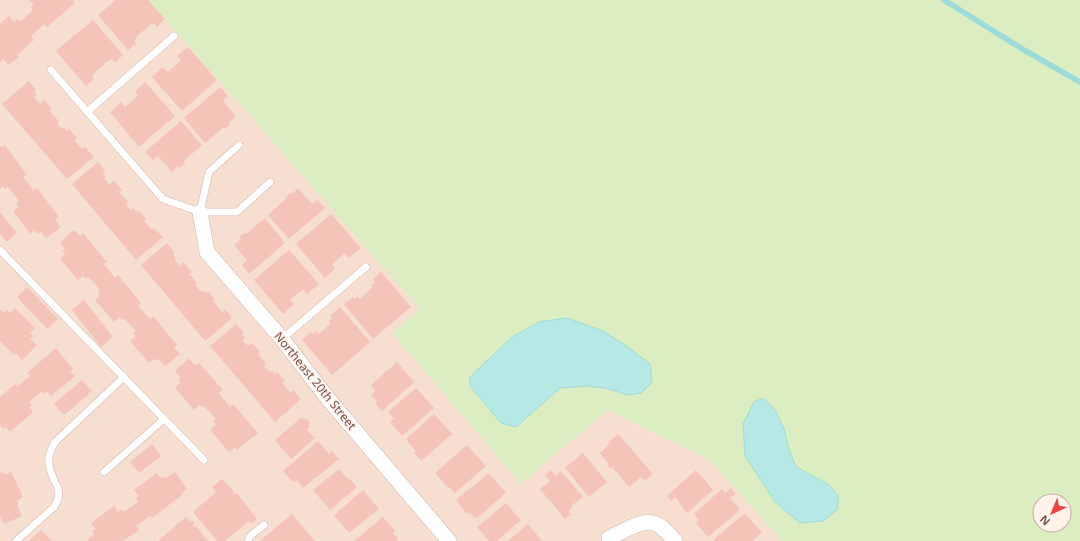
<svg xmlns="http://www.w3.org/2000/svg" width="1080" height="541" font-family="'Noto Sans',sans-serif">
	<rect width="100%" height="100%" fill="#feeee3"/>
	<!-- residential -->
	<polygon fill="#f6ded1" points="0,0 152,0 420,309 392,333 521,484 607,410 710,460 782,541 0,541"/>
	<!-- green -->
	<path fill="#dcedc1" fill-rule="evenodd" d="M148,0H1080V541H782L710,460L607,410L521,484L392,333L420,309ZM1040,501H1064V525H1040Z"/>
	<!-- water -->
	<g fill="#b6e9e6" stroke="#9cdbd8">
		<polygon points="567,318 603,331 625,345 650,364 652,382 641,393 628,395 606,388 587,386 560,388 516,427 501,423 470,386 470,377 512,337 539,322"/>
		<polygon points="763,398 775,410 784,429 789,450 796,467 828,484 838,495 838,509 823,521 800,523 775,502 745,456 743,424 754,402"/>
	</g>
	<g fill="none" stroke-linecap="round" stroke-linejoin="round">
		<!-- stream -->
		<polyline stroke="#9cdbd8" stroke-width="5.5" points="944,0 1024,50 1080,82"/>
	</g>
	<!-- building -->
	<g fill="#f5c4b9">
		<polygon points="29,0 75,0 73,1 75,3 47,27 44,24 31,36 34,40 17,55 19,57 9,65 3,59 0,62 0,24 9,16 14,22 18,19 20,22 33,10 31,7 34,5"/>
		<polygon points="116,0 148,0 165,19 157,27 154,23 150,25 137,36 137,37 134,41 136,43 128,50 98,15"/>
		<polygon points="93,20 123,55 115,63 112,59 108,61 95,72 95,73 92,76 94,79 86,86 56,51"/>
		<polygon points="188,47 217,80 182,111 152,77 163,67 168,72 181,60 177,56"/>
		<polygon points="29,81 36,90 34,92 37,95 34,97 40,104 44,100 52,110 50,112 59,121 57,123 62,129 64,128 67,131 69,129 77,138 74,140 82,149 85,147 94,157 67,179 2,104"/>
		<polygon points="145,82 175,116 139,147 110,112 121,102 125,107 138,96 135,92"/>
		<polygon points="220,87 228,96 223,101 236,117 229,122 230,124 225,129 224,127 205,143 184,118"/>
		<polygon points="181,121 202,145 184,161 185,163 180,168 178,166 172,172 158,156 153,160 145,152"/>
		<polygon points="0,145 1,147 5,145 27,175 23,177 33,190 37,188 59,217 55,220 61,227 46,238 41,232 38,234 35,230 30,234 13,211 18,207 16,203 19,201 8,187 5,189 3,186 0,189"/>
		<polygon points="98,162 105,171 103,173 106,176 104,178 109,185 114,181 122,190 119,192 128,202 126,204 131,210 133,208 136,212 138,210 146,219 144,221 152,230 154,228 163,237 136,260 72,184"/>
		<polygon points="298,188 312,204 317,200 325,208 289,239 268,215 286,199 285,198 290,193 292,194"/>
		<polygon points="0,212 17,233 7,242 0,234"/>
		<polygon points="331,214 361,248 349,258 345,253 332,264 335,269 325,278 296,244"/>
		<polygon points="265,218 285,243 249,274 242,265 247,260 234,245 241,239 239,237 245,232 246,234"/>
		<polygon points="74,230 80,236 83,233 107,262 104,264 115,278 118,275 141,303 138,306 150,319 153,316 177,345 174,347 180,354 165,366 159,359 157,361 154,359 149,363 130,341 135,337 133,333 136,331 124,318 122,320 119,317 114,322 95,300 100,296 98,292 100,290 89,277 86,279 83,276 78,280 60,259 65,254 62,251 65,249 60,242"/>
		<polygon points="167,243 175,253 173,254 176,258 174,259 179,266 183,262 192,272 189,274 197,283 195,284 201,292 203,290 206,293 208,291 215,300 213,301 222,312 225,309 232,318 205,341 141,265"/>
		<polygon points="289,250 319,284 307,294 303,289 290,300 294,304 283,314 254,280"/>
		<polygon points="381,272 411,307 373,339 344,304 353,297 355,299 358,296 360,299 373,287 371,285 375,282 373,279"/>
		<polygon points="27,287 58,319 47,329 17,297"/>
		<polygon points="84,300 113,337 101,347 72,310"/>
		<polygon points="340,307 370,342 332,375 302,340 311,332 313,334 317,331 319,334 331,323 329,321 332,318 330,316"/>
		<polygon points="15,308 35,328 30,333 33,336 30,339 37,345 22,360 16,353 14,355 0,341 0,309 4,313 7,310 10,313"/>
		<polygon points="236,324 244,333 242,335 245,338 242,340 248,346 252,343 260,352 258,354 266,364 264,366 270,372 272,370 275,374 277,372 285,381 282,383 290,392 293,390 301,399 275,422 210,346"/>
		<polygon points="56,348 73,369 70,371 75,376 51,396 47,391 45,394 42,391 29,402 32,405 29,407 33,412 10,432 6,427 3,429 0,425 0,397 15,384 17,387 30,376 27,373"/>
		<polygon points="189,358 195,366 199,363 223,390 219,393 230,407 233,404 258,433 237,450 235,447 229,452 210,430 216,425 213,421 216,419 204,406 202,407 200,404 194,410 175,388 180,383 178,380 181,378 175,371"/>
		<polygon points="397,362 414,382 382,411 376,404 377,402 371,395 375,391 371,385"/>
		<polygon points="82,380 92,391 64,415 54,404"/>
		<polygon points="416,388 434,408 402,436 390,422 394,419 388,412"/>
		<polygon points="434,414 452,434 421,461 414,452 416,451 406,439"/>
		<polygon points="302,417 304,420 306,418 310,423 308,424 310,427 307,430 315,438 291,459 275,440"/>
		<polygon points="618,434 653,474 645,481 641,477 629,487 612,467 610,469 607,465 608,463 600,453 609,445 608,443"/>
		<polygon points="318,441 329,454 332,451 339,459 303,488 296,480 293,482 283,471"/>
		<polygon points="152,444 161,456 139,473 130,462"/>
		<polygon points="467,445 486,466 455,493 449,487 448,488 435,473"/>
		<polygon points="583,453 607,482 589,497 565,468"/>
		<polygon points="339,469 349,480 350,479 357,487 330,510 313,490"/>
		<polygon points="551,470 556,476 561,471 583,497 571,506 572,508 568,511 571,514 565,519 540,489 550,481 545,475"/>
		<polygon points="696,470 713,490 687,513 675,497 671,501 667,496"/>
		<polygon points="3,472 4,475 11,472 23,497 17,501 19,504 17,505 22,516 4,524 0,517 0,473"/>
		<polygon points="175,472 187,489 181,493 182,495 152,518 150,516 136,526 139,530 123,541 89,541 88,539 94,534 92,531 96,529 91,523 114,506 118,512 122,509 124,512 138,502 136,499 139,496 134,490 157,473 161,478 165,476 166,478"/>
		<polygon points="489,473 506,493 477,518 476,517 475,518 470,512 468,514 464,511 456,500"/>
		<polygon points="222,479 234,491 233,492 235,494 237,493 257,519 251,524 249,521 226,540 227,541 217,541 193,512 216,492 212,487"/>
		<polygon points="731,488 735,494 730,498 740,510 708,537 696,523 699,520 694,514 722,489 725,493"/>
		<polygon points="363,490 379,509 349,533 334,515"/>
		<polygon points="506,503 521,520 497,541 489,541 477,527"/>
		<polygon points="745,513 762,533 752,541 714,541 713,540"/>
		<polygon points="292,514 315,541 260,541"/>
		<polygon points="186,517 190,522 192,520 195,524 193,525 195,527 196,526 208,541 158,541"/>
		<polygon points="383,517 395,531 393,533 398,539 396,541 354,541"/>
		<polygon points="528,524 542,541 508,541"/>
		<polygon points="41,530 51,540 50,541 29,541"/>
	</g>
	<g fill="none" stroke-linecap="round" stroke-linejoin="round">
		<defs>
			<g id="lane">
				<polyline points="51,70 163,199 200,212 237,212 270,182"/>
				<polyline points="87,112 174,36"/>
				<polyline points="200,212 209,172 239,145"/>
				<polyline points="0,250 204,460"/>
				<polyline points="282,339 366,267"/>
				<polyline points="104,472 164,419"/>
				<path d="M16,541L54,507C65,489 54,486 50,469C47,459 50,451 55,442L124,377"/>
				<polyline points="248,541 250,536 264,525"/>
			</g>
			<g id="street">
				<polyline points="200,212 207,252 282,339 329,400 449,541"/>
				<path d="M609,538C620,533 642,519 653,523C662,525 669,534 675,541"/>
			</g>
		</defs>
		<!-- lane casing -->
		<use href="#lane" stroke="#d2b5ab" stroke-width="8"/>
		<!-- street casing -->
		<use href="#street" stroke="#d2b5ab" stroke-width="16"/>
		<!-- lane -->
		<use href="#lane" stroke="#fff" stroke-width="7"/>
		<!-- street -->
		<use href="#street" stroke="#fff" stroke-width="15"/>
	</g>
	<g text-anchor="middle" stroke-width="3" stroke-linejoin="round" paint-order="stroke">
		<!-- street labels -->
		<g font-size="12" fill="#784e47" stroke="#fff3eb">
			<text transform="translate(315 381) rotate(51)" y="4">Northeast 20th Street</text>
		</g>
	</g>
	<!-- north arrow -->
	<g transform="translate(1052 513) rotate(224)"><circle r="19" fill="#fff3eb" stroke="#c9b1a9"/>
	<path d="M0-3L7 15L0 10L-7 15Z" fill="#f04240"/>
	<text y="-6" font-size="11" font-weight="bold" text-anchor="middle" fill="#784e47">N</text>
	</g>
</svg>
